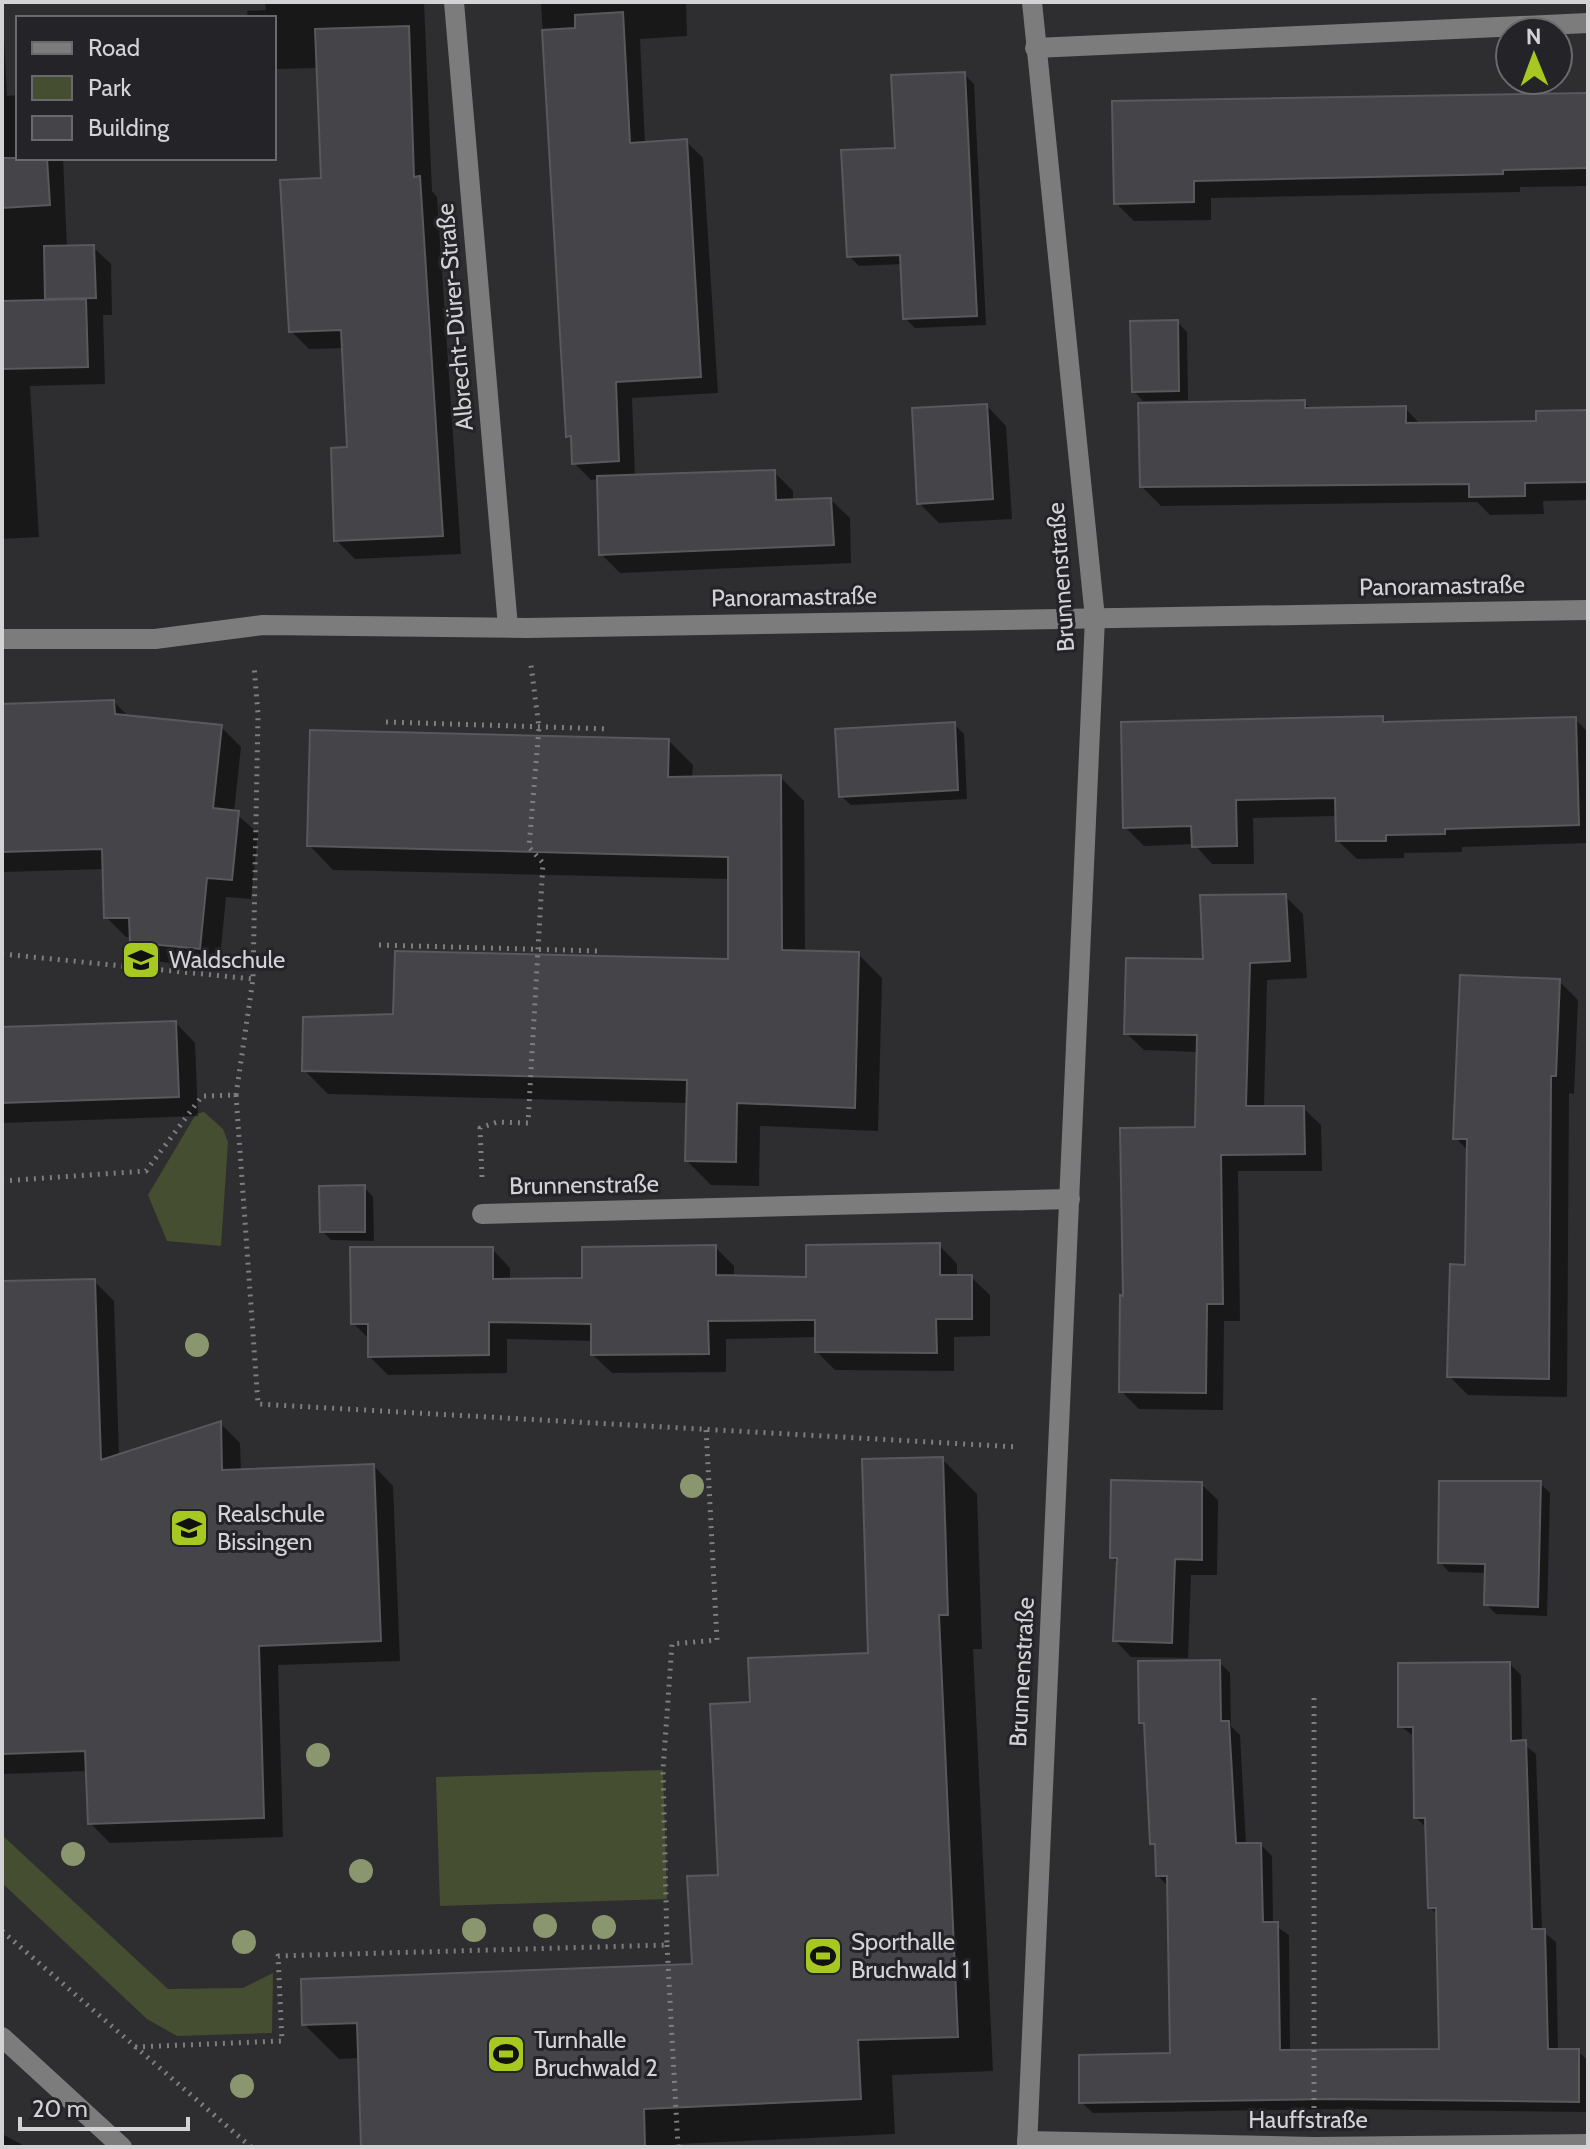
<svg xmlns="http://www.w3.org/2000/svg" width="1590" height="2149" font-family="Cabin,sans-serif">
	<rect width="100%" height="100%" fill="#2e2d30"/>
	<!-- green -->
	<g fill="#464e31">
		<polygon points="204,1112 223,1129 228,1142 221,1246 167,1241 148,1195 196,1114"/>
		<polygon points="663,1770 667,1899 440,1906 436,1777"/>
		<polygon points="2,1835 168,1989 243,1988 273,1973 272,2033 177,2036 147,2019 2,1883"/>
	</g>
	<!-- shadow -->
	<g fill="#0007">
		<polygon points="2,2 7,96 18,95 18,158 63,158 67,247 93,247 111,264 112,315 103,315 105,384 30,386 39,537 2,539"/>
		<polygon points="265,2 424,2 432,191 437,197 461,554 355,559 336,540 349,449 344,348 309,349 291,331 323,180 318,68 274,69 274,18 248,18 247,11 266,10"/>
		<polygon points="541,2 686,2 687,36 640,39 645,144 686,141 703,158 718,393 632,398 635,477 774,472 793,491 793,501 831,500 850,518 851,563 620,573 601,554 600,479 591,480 574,463 573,441 568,436"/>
		<polygon points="964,74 974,84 986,325 915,328 905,318 903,264 859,266 849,256 897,149"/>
		<polygon points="1588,95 1588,186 1520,187 1520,192 1211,198 1211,220 1134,221 1116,203 1114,102"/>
		<polygon points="1177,322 1187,332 1188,400 1143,401 1134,391"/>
		<polygon points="1304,402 1311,410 1405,408 1421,425 1538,422 1588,412 1588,500 1543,501 1544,514 1490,515 1477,502 1161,506 1142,487"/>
		<polygon points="987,406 1006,426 1012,519 939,523 919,503"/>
		<polygon points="114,702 129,717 221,727 241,747 234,812 258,833 251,899 226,897 219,968 152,961 132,937 126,937 106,917 105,869 2,872 2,706"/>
		<polygon points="1383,718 1388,724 1575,719 1588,732 1588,843 1462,847 1462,852 1404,853 1404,858 1357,859 1338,841 1337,816 1253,818 1254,864 1212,864 1194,844 1144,846 1125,827"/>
		<polygon points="954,724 964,734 967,799 851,805 841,796"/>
		<polygon points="669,741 693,765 692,779 780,777 804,801 805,953 858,954 882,978 878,1131 760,1126 759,1186 711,1185 687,1161 688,1103 328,1094 304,1070 395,1016 730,961 730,879 333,870 309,845"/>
		<polygon points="1285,896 1303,914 1307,978 1267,980 1264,1108 1303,1108 1321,1125 1322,1171 1238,1171 1240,1321 1224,1321 1223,1410 1139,1409 1121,1391 1125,1298 1197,1129 1198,1052 1144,1050 1126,1033 1205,961"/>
		<polygon points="1559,981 1578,1000 1574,1094 1569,1093 1567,1397 1468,1395 1449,1376 1467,1267 1469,1152 1456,1138"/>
		<polygon points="176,1023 195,1043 198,1116 2,1123 2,1029"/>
		<polygon points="364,1187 373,1197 374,1241 331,1240 322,1231"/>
		<polygon points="939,1245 957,1264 957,1277 971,1277 990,1295 990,1336 954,1337 954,1371 835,1370 817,1352 817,1337 726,1339 726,1372 612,1373 593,1355 593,1341 507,1339 507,1373 388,1375 370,1357 370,1340 353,1323 492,1249 510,1268 510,1281 584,1280 715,1247 734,1266 734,1277 808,1279"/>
		<polygon points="94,1281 114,1301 119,1456 220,1423 240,1443 241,1471 374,1466 393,1486 400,1661 278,1665 283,1837 110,1843 90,1823 88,1771 2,1774 2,1283"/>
		<polygon points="942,1459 977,1494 982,1649 973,1649 993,2071 892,2075 895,2134 678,2144 678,2147 363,2147 360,2058 339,2059 304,2024 694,1966 720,1877 753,1704 870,1655"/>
		<polygon points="1540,1483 1550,1493 1547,1616 1496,1614 1486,1604 1487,1573 1449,1572 1440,1562"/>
		<polygon points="1201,1484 1218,1500 1217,1575 1191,1575 1188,1658 1131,1657 1115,1640 1118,1564 1112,1557"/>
		<polygon points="1219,1662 1230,1673 1231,1726 1240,1735 1246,1845 1261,1845 1272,1856 1273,1924 1289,1935 1290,2052 1441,2051 1438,1916 1430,1907 1428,1829 1416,1818 1415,1737 1400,1726 1510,1664 1521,1675 1522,1743 1536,1754 1542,1931 1556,1942 1558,2051 1578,2051 1588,2061 1588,2112 1342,2109 1093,2113 1081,2102 1172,2055 1169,1887 1158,1876 1157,1849 1152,1843 1147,1728 1141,1722"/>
		<polygon points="2,2134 21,2144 24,2147 2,2147"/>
	</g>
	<!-- building -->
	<g fill="#454448" stroke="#59585c" stroke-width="2">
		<polygon points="623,12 630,143 687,139 701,377 616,382 619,461 572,464 571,436 566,437 542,30 575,28 575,15"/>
		<polygon points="409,26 414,177 420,176 443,536 334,541 331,448 347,447 341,330 289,332 280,180 321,178 315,29"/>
		<polygon points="965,72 977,316 903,319 900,255 847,257 841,150 895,148 891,75"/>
		<polygon points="1588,93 1588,168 1503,170 1503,174 1194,181 1194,202 1114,204 1112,101"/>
		<polygon points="2,158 47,158 50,205 2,208"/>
		<polygon points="94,245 96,298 45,299 44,246"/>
		<polygon points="86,299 88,367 2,369 2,301"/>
		<polygon points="1178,320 1179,391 1132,392 1130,321"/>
		<polygon points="1305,400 1305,408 1406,406 1406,423 1536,421 1536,411 1588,410 1588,482 1525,483 1525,496 1469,497 1469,484 1140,487 1138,403"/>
		<polygon points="987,404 993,499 917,504 912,408"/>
		<polygon points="775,470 776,500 831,498 834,545 599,555 597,476"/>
		<polygon points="114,700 115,714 222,725 213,808 239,811 232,880 207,878 200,949 130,942 129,918 104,918 102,849 2,852 2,704"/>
		<polygon points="1383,716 1383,722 1576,717 1579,825 1445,829 1445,834 1386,835 1386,841 1336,841 1335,798 1236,800 1237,846 1192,847 1191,826 1123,828 1121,722"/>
		<polygon points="955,722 958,790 839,797 835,729"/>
		<polygon points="310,730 669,739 668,777 781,775 782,950 859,952 855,1108 737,1103 736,1162 685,1161 687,1080 302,1071 303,1017 393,1014 395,951 728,959 728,857 307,846"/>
		<polygon points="1286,894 1290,961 1250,963 1246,1106 1304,1106 1305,1154 1221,1155 1223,1304 1207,1304 1206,1393 1119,1392 1120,1295 1123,1296 1120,1128 1195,1127 1197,1035 1124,1034 1126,958 1203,959 1200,895"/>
		<polygon points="1460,975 1560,979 1556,1076 1551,1076 1549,1379 1447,1377 1450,1264 1465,1265 1467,1139 1453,1139"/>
		<polygon points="176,1021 179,1097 2,1103 2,1027"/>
		<polygon points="365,1185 365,1232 320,1232 319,1186"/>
		<polygon points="940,1243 940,1275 972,1275 972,1319 936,1319 937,1353 815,1352 815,1320 802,1320 708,1321 709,1354 591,1355 591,1324 489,1322 489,1355 368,1357 368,1324 351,1324 350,1247 493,1247 493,1279 582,1278 582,1247 716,1245 716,1275 806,1277 806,1245"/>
		<polygon points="95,1279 101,1460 221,1421 222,1470 374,1464 381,1641 259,1646 264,1818 88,1824 85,1751 2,1754 2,1281"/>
		<polygon points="943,1457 948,1615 939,1615 958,2037 858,2040 861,2099 644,2109 645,2147 361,2147 357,2023 302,2025 301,1979 692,1964 687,1876 718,1875 710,1704 750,1702 748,1658 868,1653 862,1459"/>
		<polygon points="1111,1480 1202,1482 1202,1560 1175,1559 1172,1643 1113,1641 1117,1558 1110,1558"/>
		<polygon points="1439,1481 1541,1481 1538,1607 1484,1605 1485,1564 1438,1563"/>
		<polygon points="1220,1660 1221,1721 1229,1721 1236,1843 1261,1843 1263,1922 1278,1922 1280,2050 1439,2049 1436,1908 1428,1908 1425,1818 1414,1818 1413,1727 1398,1727 1398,1663 1510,1662 1511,1741 1526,1740 1532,1929 1545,1929 1548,2049 1579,2049 1579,2102 1330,2099 1079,2103 1079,2055 1170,2053 1167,1876 1156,1876 1155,1844 1150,1844 1144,1723 1139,1723 1138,1661"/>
	</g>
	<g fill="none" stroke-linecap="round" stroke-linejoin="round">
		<!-- path -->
		<g stroke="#7e7e80" stroke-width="5" stroke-dasharray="2 6" stroke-linecap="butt">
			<polyline points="386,722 608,729"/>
			<polyline points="379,945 597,951"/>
			<polyline points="2,954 253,979"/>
			<polyline points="236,1095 253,979 258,714 254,666"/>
			<polyline points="482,1177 480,1128 497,1122 528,1123 543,863 529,847 539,728 531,665"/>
			<polyline points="2,1181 146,1171 202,1096 236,1095 258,1404 1018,1447"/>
			<polyline points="2,1931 251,2147"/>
			<polyline points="667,1945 678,2147"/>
			<polyline points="135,2047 282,2041 278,1956 667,1945 663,1770 672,1644 717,1640 706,1428"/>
			<polyline points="1314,2108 1314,1697"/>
		</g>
		<!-- minor -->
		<g stroke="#7c7c7d" stroke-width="20">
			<polyline points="454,2 508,627"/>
			<polyline points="1035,48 1588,23"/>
			<polyline points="2,639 155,639 263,625 527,628 1588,610"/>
			<polyline points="482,1214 1070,1199"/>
			<polyline points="2,2037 122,2147"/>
			<polyline points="1027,2141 1314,2147 1588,2144"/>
			<polyline points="1027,2147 1095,618 1032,2"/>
		</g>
	</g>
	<!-- trees -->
	<g fill="#8a966e">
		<circle cx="197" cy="1345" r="12"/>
		<circle cx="692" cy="1486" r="12"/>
		<circle cx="318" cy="1755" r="12"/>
		<circle cx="73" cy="1854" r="12"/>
		<circle cx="361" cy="1871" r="12"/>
		<circle cx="545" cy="1926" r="12"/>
		<circle cx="604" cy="1927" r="12"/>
		<circle cx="474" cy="1930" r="12"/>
		<circle cx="244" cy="1942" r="12"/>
		<circle cx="242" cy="2086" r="12"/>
	</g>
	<!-- icons -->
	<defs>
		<symbol id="school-square" viewBox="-11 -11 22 22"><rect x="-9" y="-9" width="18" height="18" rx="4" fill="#a6c820" stroke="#242327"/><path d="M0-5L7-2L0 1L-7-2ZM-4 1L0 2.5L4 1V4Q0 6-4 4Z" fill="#111"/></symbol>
		<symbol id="stadium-square" viewBox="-11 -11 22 22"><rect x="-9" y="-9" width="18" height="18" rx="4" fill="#a6c820" stroke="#242327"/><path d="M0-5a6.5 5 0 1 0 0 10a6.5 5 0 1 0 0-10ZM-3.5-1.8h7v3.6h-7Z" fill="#111"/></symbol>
	</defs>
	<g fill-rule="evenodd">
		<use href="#school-square" x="119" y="938" width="44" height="44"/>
		<use href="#school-square" x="167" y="1506" width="44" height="44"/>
		<use href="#stadium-square" x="801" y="1934" width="44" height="44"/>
		<use href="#stadium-square" x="484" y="2032" width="44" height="44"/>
	</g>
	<g text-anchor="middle" stroke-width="6" stroke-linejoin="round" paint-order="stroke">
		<!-- street labels -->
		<g font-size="24" fill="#d3d3d5" stroke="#242327">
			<text transform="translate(455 317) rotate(-95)" y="8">Albrecht-Dürer-Straße</text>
			<text transform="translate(1061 577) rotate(-94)" y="8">Brunnenstraße</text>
			<text transform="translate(1442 586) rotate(-1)" y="8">Panoramastraße</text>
			<text transform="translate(794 597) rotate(-1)" y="8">Panoramastraße</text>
			<text transform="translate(584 1185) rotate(-1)" y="8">Brunnenstraße</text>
			<text transform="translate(1022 1672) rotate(-87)" y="8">Brunnenstraße</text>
			<text x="1308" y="2128">Hauffstraße</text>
		</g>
		<!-- poi labels -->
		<g font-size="24" fill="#d3d3d5" stroke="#242327" text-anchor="start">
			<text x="169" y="968">Waldschule</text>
			<text x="217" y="1522">Realschule<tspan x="217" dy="28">Bissingen</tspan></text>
			<text x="851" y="1950">Sporthalle<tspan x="851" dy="28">Bruchwald 1</tspan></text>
			<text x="534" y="2048">Turnhalle<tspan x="534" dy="28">Bruchwald 2</tspan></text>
		</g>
	</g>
	<!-- border -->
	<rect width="1590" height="2149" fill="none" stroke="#d3d3d5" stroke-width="8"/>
	<!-- legend -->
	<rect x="16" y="16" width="260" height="144" fill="#242327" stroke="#6a696d" stroke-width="2"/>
	<rect x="32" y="42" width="40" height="12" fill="#7c7c7d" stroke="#6a696d" stroke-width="2"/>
	<text x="88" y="56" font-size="24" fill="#d3d3d5">Road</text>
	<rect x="32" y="76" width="40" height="24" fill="#464e31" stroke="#6a696d" stroke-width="2"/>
	<text x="88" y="96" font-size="24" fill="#d3d3d5">Park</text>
	<rect x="32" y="116" width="40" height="24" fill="#454448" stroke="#6a696d" stroke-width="2"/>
	<text x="88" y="136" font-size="24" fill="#d3d3d5">Building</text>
	<!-- north arrow -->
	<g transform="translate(1534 56) rotate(359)"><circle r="38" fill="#242327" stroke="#6a696d" stroke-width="2"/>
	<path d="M0-6L14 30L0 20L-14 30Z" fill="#a6c820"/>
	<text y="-12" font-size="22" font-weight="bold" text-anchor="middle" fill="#d3d3d5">N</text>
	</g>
	<!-- scale -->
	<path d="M20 2117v12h168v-12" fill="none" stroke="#d3d3d5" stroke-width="4"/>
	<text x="32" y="2117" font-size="24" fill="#d3d3d5" stroke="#242327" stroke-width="6" paint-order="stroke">20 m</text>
</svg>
